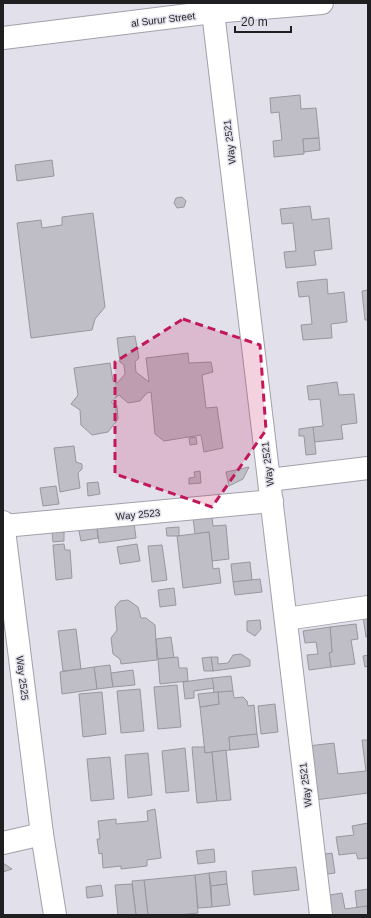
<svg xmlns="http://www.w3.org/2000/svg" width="371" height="918" font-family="Helvetica,sans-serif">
	<rect width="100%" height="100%" fill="#e2e1eb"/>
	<!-- building -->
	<g fill="#bfbec7" stroke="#98979f">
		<polygon points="300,95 301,109 316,108 319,138 303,139 304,154 274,157 273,141 282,140 279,112 271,113 270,98"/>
		<polygon points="319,138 320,150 304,152 303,139"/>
		<polygon points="52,160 54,176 17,181 15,165"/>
		<polygon points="182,197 186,201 184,207 177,208 174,203 176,198"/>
		<polygon points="310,206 312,220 329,218 332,249 314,251 316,265 286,268 284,252 296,251 293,223 282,224 280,209"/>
		<polygon points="93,213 105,307 95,319 92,330 31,338 17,223 41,220 42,228 62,225 62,217"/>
		<polygon points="327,279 328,294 344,292 347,322 331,324 332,338 303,340 301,325 312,324 309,296 299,297 297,282"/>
		<polygon points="368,290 368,320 365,320 362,291"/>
		<polygon points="135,336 139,358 135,362 136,372 149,382 146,358 188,353 189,363 211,362 213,372 202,375 206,408 217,407 223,448 204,452 201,435 164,441 155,434 151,392 147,393 140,401 128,403 119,395 111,402 117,406 118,419 108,432 92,435 81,425 80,410 71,404 78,395 74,368 110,363 113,381 117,383 125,374 124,365 120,362 117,338"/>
		<polygon points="337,382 339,395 354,394 357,423 341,425 343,439 314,442 313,427 323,426 320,399 309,400 307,386"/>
		<polygon points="313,427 316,454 306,455 304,436 299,436 299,429"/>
		<polygon points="196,437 197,444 190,445 189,438"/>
		<polygon points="74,446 76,462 82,464 82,469 78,473 80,488 60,492 54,448"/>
		<polygon points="249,467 243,479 229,486 226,472"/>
		<polygon points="200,471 201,483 189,484 189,478 195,477 194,472"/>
		<polygon points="98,482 100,494 88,496 87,483"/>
		<polygon points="56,486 59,504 43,506 40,488"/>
		<polygon points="133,515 136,538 99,543 96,520"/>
		<polygon points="212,517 213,526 226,525 229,559 212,561 209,532 195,534 193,518"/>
		<polygon points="96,520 98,538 81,541 79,531 87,522"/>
		<polygon points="179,527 179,536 167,536 166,528"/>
		<polygon points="52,532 64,532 64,541 53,542"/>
		<polygon points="209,532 213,569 219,568 221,583 183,588 177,536"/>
		<polygon points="64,544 65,550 70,550 72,578 56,580 53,545"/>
		<polygon points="137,544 140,561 120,564 117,547"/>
		<polygon points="162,545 167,580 152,582 148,546"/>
		<polygon points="250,562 252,580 233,582 231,564"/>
		<polygon points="260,579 262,592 235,595 233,582"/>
		<polygon points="174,588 176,605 160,607 158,590"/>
		<polygon points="128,600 138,607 141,618 146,618 155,625 157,660 121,664 120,659 113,654 111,638 117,630 115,607 120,601"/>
		<polygon points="363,616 368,616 368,637 366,637"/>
		<polygon points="260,620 261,629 255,636 247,631 247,621"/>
		<polygon points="356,624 358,639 351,640 355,664 331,667 329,653 332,652 330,627"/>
		<polygon points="330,627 332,652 329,653 331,667 309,670 307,655 318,654 316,642 305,643 303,631"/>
		<polygon points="76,629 81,669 63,671 58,631"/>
		<polygon points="171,637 174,658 158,659 156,639"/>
		<polygon points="241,654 250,660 250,666 213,671 211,657 218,657 218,664 228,663 233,655"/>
		<polygon points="368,655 368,666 365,667 363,656"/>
		<polygon points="178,657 179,668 187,668 188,681 160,684 158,659"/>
		<polygon points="211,657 213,671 204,671 202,658"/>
		<polygon points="110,665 113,687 97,689 94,667"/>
		<polygon points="94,667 97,689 62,694 60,672"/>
		<polygon points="133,670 135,685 113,687 111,673"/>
		<polygon points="231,676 233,691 214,693 212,678"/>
		<polygon points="212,678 214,688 194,691 194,698 185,699 183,682"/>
		<polygon points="177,685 181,727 158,729 154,687"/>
		<polygon points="140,689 144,731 121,733 117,691"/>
		<polygon points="233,691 234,698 243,697 247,701 248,706 254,705 257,734 229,737 230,750 205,753 200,707 219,704 218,692"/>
		<polygon points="102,692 106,734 83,737 79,694"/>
		<polygon points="218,692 219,704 200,707 198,694"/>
		<polygon points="275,704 278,732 261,734 258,706"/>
		<polygon points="257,734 259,747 230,750 229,737"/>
		<polygon points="362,740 368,740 368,793 315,800 308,746 334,743 338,774 366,771"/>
		<polygon points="192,747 204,747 205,753 212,752 217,801 197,803"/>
		<polygon points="185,748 189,791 166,793 162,751"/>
		<polygon points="226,750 231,800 217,801 212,752"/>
		<polygon points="148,753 152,795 128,798 125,755"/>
		<polygon points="110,757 114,799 91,801 87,759"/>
		<polygon points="155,809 161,858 147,860 147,866 121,869 121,866 103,868 102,853 99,854 97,839 100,839 98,821 116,819 116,824 148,821 147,811"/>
		<polygon points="368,823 368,858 358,859 356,853 339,855 336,837 354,835 352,826"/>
		<polygon points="214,849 215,862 198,864 196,851"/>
		<polygon points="332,853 335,873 314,876 311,856"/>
		<polygon points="3,863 12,869 3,872"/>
		<polygon points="296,867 299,890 254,895 252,871"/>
		<polygon points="226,871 227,884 211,886 209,873"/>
		<polygon points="209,873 212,907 198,908 195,875"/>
		<polygon points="195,875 198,913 178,915 148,915 144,880"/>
		<polygon points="144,880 148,915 136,915 132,881"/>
		<polygon points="132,884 136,915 118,915 115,885"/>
		<polygon points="227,884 230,905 212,907 211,886"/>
		<polygon points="101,885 103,896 87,898 86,887"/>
		<polygon points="368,889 368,906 357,908 355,891"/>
		<polygon points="342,893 345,909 367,906 368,915 327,915 324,896"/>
	</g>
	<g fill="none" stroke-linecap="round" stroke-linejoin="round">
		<defs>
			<g id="minor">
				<polyline points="213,12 321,915"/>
				<polyline points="3,38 213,12 322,3"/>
				<polyline points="269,480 368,468"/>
				<polyline points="3,522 42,834 55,915"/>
				<polyline points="4,526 272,501"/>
				<polyline points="286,619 368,607"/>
				<polyline points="3,843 42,834"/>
			</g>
		</defs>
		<!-- minor casing -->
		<use href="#minor" stroke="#a2a0a9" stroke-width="24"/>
		<!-- minor -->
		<use href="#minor" stroke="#fff" stroke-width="22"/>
	</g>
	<!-- marked area -->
	<path fill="#c2185b" fill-opacity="0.2" stroke="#c2185b" stroke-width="3" stroke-dasharray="8 5" stroke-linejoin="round" d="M183,319L260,345L266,430L212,507L115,474V362Z"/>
	<g text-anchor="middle" stroke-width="3" stroke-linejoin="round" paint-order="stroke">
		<!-- street labels -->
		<g font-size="10" fill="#1f1f22" stroke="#e2e1eb">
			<text transform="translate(163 19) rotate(-7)" y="4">al Surur Street</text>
			<text transform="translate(229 142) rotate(-97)" y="4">Way 2521</text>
			<text transform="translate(267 464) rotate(-97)" y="4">Way 2521</text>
			<text transform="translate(138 514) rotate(-5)" y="4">Way 2523</text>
			<text transform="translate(23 678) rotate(83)" y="4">Way 2525</text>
			<text transform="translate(305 785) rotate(-97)" y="4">Way 2521</text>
		</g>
	</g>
	<!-- border -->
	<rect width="371" height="918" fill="none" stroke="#1f1f22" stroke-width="8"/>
	<!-- scale -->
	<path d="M235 26v6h56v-6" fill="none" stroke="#1f1f22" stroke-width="2"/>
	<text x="241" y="26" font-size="12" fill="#1f1f22" stroke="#e2e1eb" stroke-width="3" paint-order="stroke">20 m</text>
</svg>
